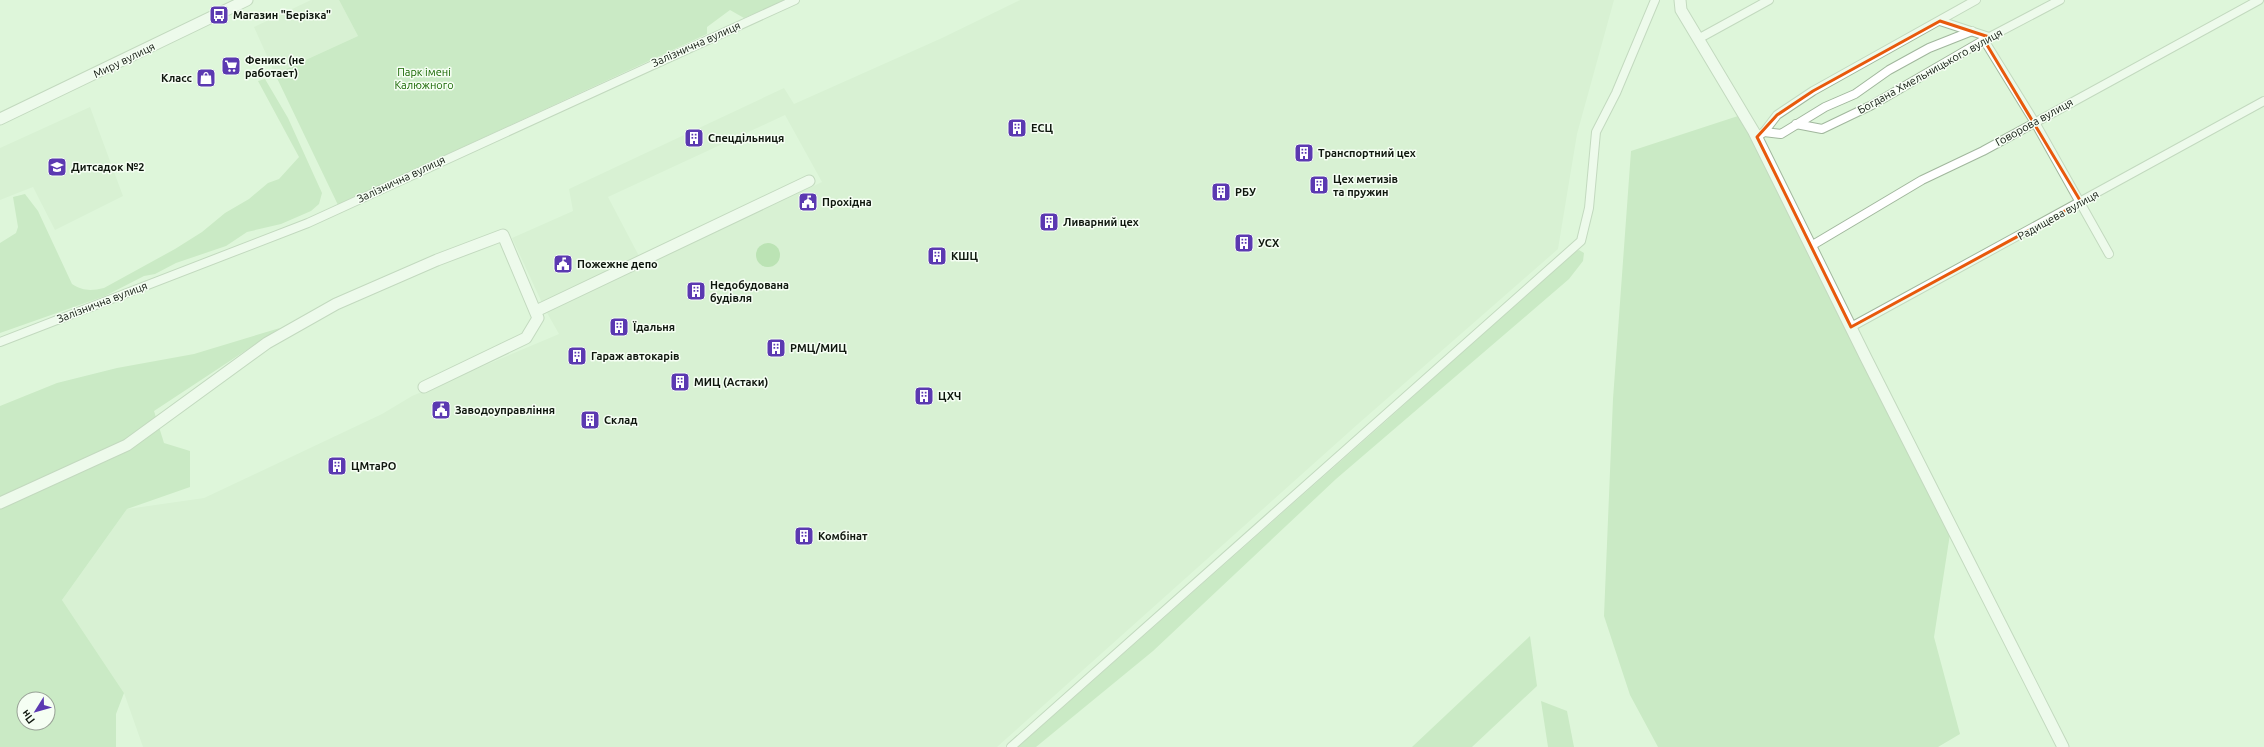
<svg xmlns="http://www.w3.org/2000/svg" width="2264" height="747" font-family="Ubuntu,sans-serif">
	<rect width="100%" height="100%" fill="#def6da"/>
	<!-- built -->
	<g fill="#d0ecca">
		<polygon points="311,0 339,0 358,36 275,74 254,27"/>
		<polygon points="1020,0 1614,0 1577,134 1558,249 1358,424 997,747 143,747 124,693 62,600 127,509 204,498 382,414 412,396 559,334 546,311 822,182 785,115 608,197 639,256 543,305 512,238 573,211 569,189 784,88 794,104 942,38"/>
		<polygon points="90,107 123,196 55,230 33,187 0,200 0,148"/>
	</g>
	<!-- green -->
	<g fill="#b2dbaa" fill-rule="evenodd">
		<polygon points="339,0 786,0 744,18 730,10 707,27 707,34 338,205 275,74 358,36"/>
		<path d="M265,79L288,118L322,193L319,204L311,211L281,224L247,232L226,246L176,263L155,274L144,276L105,296L0,333V243L16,233L18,227L13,197L25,194L38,211L72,284C83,291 91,291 104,288L175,249L202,232L225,213L249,199L268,183L279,179L299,157L258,81Z"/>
		<polygon points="1738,116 1754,132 1950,534 1934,637 1960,734 1938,747 1658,747 1630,695 1604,616 1613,399 1631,151"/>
		<polygon points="1579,250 1584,253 1583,261 1569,279 1336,479 1153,651 1036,747 1018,747 1386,421 1571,254"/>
		<path d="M280,328L154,411L164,443L190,451V487L127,509L62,600L124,693L116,714V747H0V406L57,383L117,368L194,354ZM24,699H48V723H24Z"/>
		<polygon points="1530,636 1537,686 1472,747 1412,747"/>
		<polygon points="1541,701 1567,711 1574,747 1548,747"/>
	</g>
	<!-- water -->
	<circle fill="#91cc85" cx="768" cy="255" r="12"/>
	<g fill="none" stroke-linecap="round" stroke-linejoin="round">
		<defs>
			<g id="minor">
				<polyline points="1940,21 1989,37"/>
				<polyline points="1698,39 1769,0"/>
				<polyline points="1984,40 2037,126 2109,254"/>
				<polyline points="1796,124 1822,129 1872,105 1984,40 2060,0"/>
				<polyline points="1764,132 1781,134 1825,107 1855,94 1889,70 1929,48 1972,31"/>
				<polyline points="1757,137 1764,132 1777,115 1813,91 1976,0"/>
				<polyline points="1811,246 1922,180 1983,151 2259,0"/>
				<polyline points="1851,327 2264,101"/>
				<polyline points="0,342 308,223 795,0"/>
				<polyline points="1011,747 1581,241 1589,208 1596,132 1616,93 1655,0"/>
			</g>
			<g id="tertiary">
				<polyline points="1680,0 1681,10 1754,132 1866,358 2063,747"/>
				<polyline points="0,119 247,0"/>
				<polyline points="536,311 809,181"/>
				<polyline points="0,503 127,445 267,343 336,304 437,260 503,235 538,318 526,338 424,387"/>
			</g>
		</defs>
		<!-- minor casing -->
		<use href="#minor" stroke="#a1b79d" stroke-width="10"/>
		<!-- tertiary casing -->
		<use href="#tertiary" stroke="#a1b79d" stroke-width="13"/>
		<!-- minor -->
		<use href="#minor" stroke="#fff" stroke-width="8"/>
		<!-- tertiary -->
		<use href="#tertiary" stroke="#fff" stroke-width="11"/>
	</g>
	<!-- marked area -->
	<path d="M0 0H2264V747H0ZM1940,21L1989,37L1984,40L2081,202L1851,327L1757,137L1777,115L1813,91Z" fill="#def6da" fill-opacity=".55" fill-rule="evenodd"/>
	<path fill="none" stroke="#e8590c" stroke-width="3" stroke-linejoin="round" d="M1940,21L1989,37L1984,40L2081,202L1851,327L1757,137L1777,115L1813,91Z"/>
	<!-- icons -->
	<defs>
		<symbol id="bus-square" viewBox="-11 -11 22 22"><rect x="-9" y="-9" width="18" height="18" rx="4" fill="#5b39b1" stroke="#f5fef3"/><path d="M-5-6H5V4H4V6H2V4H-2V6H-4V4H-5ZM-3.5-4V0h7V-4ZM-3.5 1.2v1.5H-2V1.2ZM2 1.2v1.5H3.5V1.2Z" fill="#fff"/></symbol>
		<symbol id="supermarket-square" viewBox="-11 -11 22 22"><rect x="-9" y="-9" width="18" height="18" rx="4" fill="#5b39b1" stroke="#f5fef3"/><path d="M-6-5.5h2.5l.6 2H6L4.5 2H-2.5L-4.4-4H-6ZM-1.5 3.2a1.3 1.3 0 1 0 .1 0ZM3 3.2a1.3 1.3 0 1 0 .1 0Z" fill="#fff"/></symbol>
		<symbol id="shop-square" viewBox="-11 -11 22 22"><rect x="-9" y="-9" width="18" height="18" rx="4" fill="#5b39b1" stroke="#f5fef3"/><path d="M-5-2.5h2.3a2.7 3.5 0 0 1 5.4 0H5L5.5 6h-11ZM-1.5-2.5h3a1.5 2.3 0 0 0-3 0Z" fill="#fff"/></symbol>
		<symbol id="building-square" viewBox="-11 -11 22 22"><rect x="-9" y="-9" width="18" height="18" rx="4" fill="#5b39b1" stroke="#f5fef3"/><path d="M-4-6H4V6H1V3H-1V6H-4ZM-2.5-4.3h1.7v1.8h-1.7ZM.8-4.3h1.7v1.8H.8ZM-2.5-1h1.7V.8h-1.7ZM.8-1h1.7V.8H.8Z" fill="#fff"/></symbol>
		<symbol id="school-square" viewBox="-11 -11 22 22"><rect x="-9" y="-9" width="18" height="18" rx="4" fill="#5b39b1" stroke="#f5fef3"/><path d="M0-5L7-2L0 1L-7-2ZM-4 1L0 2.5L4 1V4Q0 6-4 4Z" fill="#fff"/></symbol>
		<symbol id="civic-square" viewBox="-11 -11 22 22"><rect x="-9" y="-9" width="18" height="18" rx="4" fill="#5b39b1" stroke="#f5fef3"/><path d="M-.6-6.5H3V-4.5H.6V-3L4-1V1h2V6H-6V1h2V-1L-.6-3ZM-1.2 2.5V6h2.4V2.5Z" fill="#fff"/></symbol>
	</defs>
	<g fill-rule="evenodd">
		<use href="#bus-square" x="208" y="4" width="22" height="22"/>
		<use href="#supermarket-square" x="220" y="55" width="22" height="22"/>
		<use href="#shop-square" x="195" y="67" width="22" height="22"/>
		<use href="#building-square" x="1006" y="117" width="22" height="22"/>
		<use href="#building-square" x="683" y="127" width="22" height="22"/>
		<use href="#building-square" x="1293" y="142" width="22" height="22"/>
		<use href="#school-square" x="46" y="156" width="22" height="22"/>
		<use href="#building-square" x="1308" y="174" width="22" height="22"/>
		<use href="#building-square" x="1210" y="181" width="22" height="22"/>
		<use href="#civic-square" x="797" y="191" width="22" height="22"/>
		<use href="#building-square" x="1038" y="211" width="22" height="22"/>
		<use href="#building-square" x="1233" y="232" width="22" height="22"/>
		<use href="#building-square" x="926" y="245" width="22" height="22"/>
		<use href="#civic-square" x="552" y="253" width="22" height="22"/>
		<use href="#building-square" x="685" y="280" width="22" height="22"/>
		<use href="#building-square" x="608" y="316" width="22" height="22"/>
		<use href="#building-square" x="765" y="337" width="22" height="22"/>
		<use href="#building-square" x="566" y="345" width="22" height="22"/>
		<use href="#building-square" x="669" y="371" width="22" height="22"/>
		<use href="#building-square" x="913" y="385" width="22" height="22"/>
		<use href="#civic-square" x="430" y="399" width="22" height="22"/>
		<use href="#building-square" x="579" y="409" width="22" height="22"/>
		<use href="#building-square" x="326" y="455" width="22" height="22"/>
		<use href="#building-square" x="793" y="525" width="22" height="22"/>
	</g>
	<g text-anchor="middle" stroke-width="3" stroke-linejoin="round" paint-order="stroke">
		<!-- poi labels -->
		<g font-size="11" font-weight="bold" fill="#0f170e" stroke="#f5fef3" text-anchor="start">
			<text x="233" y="19">Магазин "Берізка"</text>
			<text x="245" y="64">Феникс (не<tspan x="245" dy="13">работает)</tspan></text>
			<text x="192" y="82" text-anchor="end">Класс</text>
			<text x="1031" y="132">ЕСЦ</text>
			<text x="708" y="142">Спецдільниця</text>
			<text x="1318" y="157">Транспортний цех</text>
			<text x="71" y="171">Дитсадок №2</text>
			<text x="1333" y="183">Цех метизів<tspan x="1333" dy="13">та пружин</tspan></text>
			<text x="1235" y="196">РБУ</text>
			<text x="822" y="206">Прохідна</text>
			<text x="1063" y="226">Ливарний цех</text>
			<text x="1258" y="247">УСХ</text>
			<text x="951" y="260">КШЦ</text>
			<text x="577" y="268">Пожежне депо</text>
			<text x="710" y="289">Недобудована<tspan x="710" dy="13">будівля</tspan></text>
			<text x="633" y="331">Їдальня</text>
			<text x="790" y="352">РМЦ/МИЦ</text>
			<text x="591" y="360">Гараж автокарів</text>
			<text x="694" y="386">МИЦ (Астаки)</text>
			<text x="938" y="400">ЦХЧ</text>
			<text x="455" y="414">Заводоуправління</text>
			<text x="604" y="424">Склад</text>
			<text x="351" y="470">ЦМтаРО</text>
			<text x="818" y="540">Комбінат</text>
		</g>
		<!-- street labels -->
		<g font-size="11" fill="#0f170e" stroke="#f5fef3">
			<text transform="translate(696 44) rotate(-24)" y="4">Залізнична вулиця</text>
			<text transform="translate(124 60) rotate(-26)" y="4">Миру вулиця</text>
			<text transform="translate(1930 71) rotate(-29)" y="4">Богдана Хмельницького вулиця</text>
			<text transform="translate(2034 122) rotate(-29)" y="4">Говорова вулиця</text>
			<text transform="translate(401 179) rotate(-25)" y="4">Залізнична вулиця</text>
			<text transform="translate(2058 215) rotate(-29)" y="4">Радищева вулиця</text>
			<text transform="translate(102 302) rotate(-21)" y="4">Залізнична вулиця</text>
		</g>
		<!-- park labels -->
		<g font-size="11" fill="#176600" stroke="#f5fef3">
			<text x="424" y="76">Парк імені<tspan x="424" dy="13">Калюжного</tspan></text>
		</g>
	</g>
	<!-- north arrow -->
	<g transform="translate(36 711) rotate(233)"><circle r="19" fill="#f5fef3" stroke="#99a297"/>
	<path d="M0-3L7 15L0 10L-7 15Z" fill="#5b39b1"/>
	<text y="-6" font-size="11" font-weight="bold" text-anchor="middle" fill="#0f170e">Пн</text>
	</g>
</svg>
